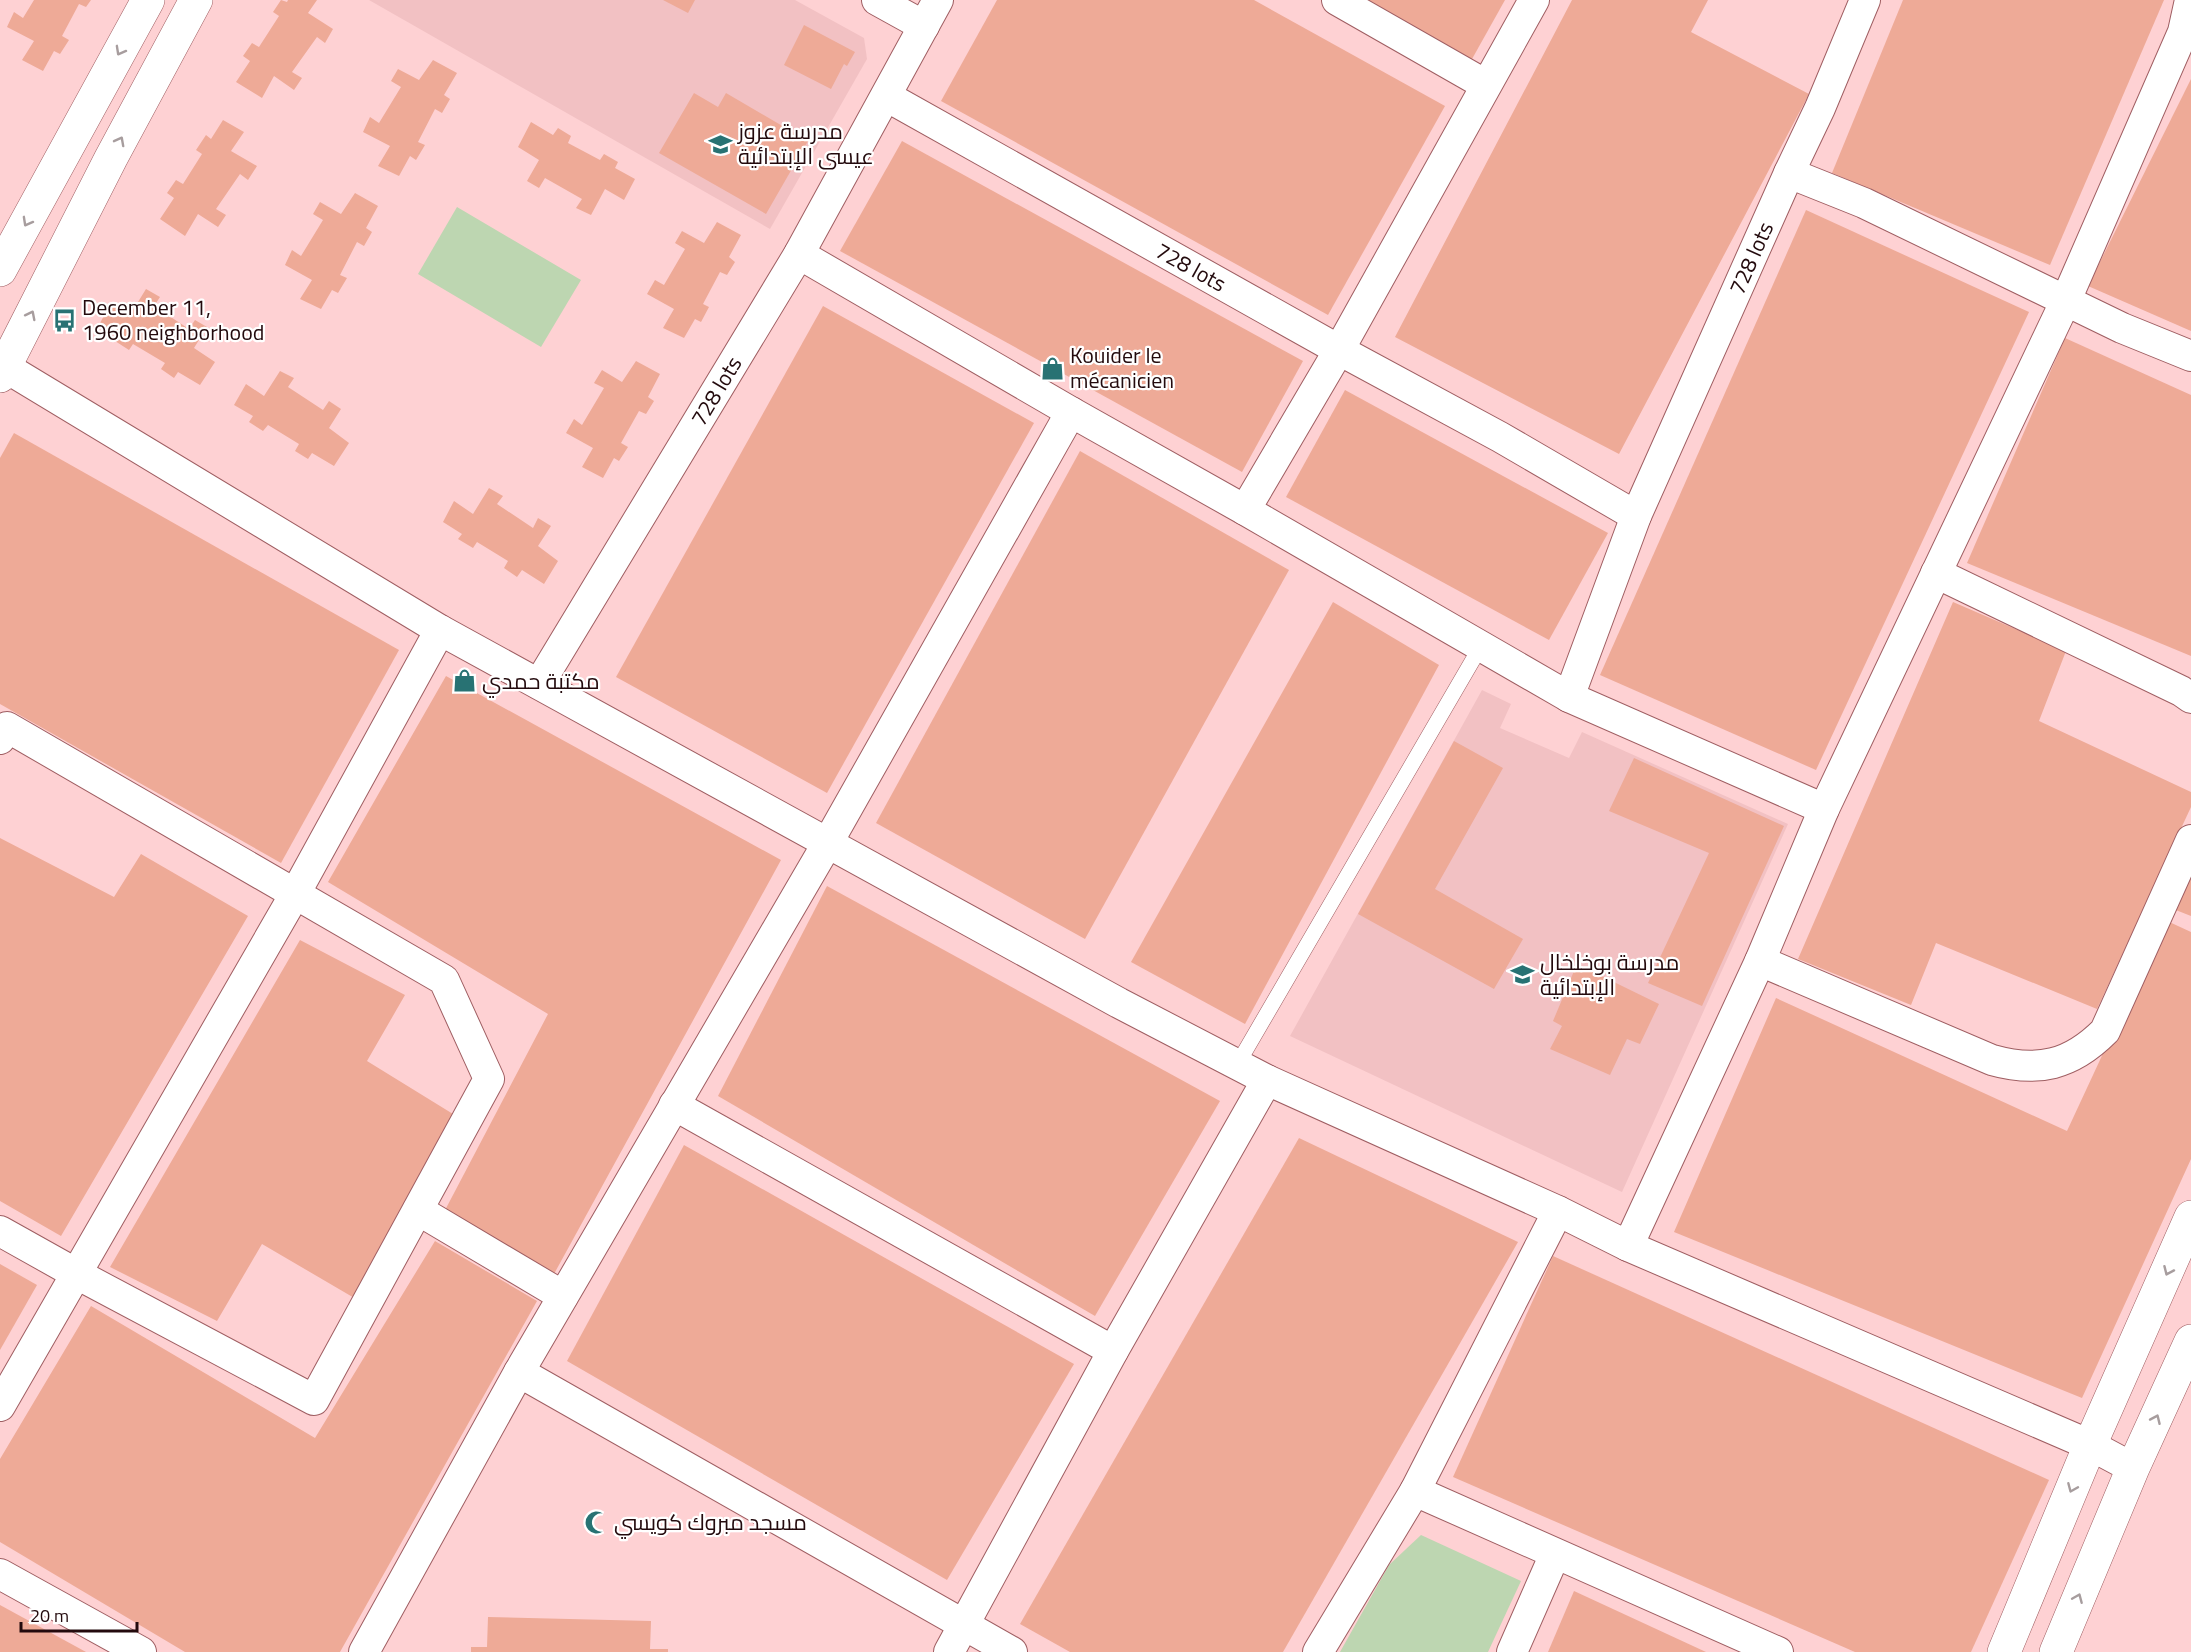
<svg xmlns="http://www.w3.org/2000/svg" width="2191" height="1652" font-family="'Titillium Web',Cairo,sans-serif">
	<rect width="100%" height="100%" fill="#fed1d3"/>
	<!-- built -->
	<g fill="#f2c1c3">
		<polygon points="369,0 795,0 864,38 867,59 770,229"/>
		<polygon points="1482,690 1511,704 1500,728 1569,758 1582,732 1788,824 1622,1192 1290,1036"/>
	</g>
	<!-- green -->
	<g fill="#bdd6b1">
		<polygon points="457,207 581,280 541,347 418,274"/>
		<polygon points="1421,1535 1521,1581 1488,1652 1340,1652 1389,1565"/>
	</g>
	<!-- building -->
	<g fill="#eeaa97">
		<polygon points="34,0 91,0 86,7 79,4 62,36 69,40 60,54 54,51 43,71 22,60 34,41 7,27 14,12 23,18"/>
		<polygon points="281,0 287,2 288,0 317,0 308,13 333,29 325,43 317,37 292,72 302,78 294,90 274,76 262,98 236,82 250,61 243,56 252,43 259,47 279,16 273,12"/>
		<polygon points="663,0 695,0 688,13"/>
		<polygon points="997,0 1254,0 1445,106 1328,315 941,101"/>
		<polygon points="1367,0 1505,0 1472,59"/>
		<polygon points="1572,0 1708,0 1691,32 1809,94 1619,454 1395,337"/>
		<polygon points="1903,0 2164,0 2050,265 1832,173"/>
		<polygon points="804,25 855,52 847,66 844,64 831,89 784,65"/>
		<polygon points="433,60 457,73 444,95 450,99 442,113 435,109 418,142 425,145 416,160 410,156 399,176 378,166 390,146 363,132 370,117 379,123 401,87 391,81 398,69 419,80"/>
		<polygon points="2191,79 2191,331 2088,286"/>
		<polygon points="694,93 718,107 726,93 808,141 766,214 659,153"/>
		<polygon points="223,120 244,132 231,151 257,166 248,180 240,174 216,209 226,215 218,227 198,214 185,236 160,219 174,198 167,193 176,180 183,184 202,154 196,150 206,135 211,139"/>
		<polygon points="531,122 553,135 558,128 571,136 568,143 600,160 604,154 618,162 615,168 635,179 624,200 605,189 591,215 576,208 582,199 545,178 539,188 527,181 539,160 518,147"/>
		<polygon points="902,141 1303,361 1242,472 840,251"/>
		<polygon points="355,193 378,206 366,228 372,232 364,246 357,242 340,275 347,278 338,293 332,290 321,309 300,299 312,280 285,265 292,250 301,256 323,220 313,214 320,202 341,214"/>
		<polygon points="1806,210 2029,312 1816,770 1600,675"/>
		<polygon points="717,222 741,235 729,257 735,262 727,275 720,272 703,304 709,307 701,322 695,319 684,338 663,328 674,309 647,294 655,280 664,285 685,249 675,243 682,231 704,243"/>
		<polygon points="146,289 160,297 154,306 189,329 195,320 207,327 194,348 215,362 200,385 178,372 174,378 161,369 165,363 133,344 129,350 115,341 119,335 100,323 111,303 130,315"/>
		<polygon points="823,306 1034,423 827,793 616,677"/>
		<polygon points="2065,338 2191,395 2191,656 1967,563"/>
		<polygon points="636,361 660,374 648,397 654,401 646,414 639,411 621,443 628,447 619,461 614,458 603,478 582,467 593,448 566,433 574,419 582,425 604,388 594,383 602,370 622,382"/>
		<polygon points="280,371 294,378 288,387 323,410 329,401 341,409 329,428 349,443 334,466 312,453 308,459 295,451 299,444 268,425 263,431 249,422 253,416 234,405 246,384 264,396"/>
		<polygon points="1345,390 1608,533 1549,640 1286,497"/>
		<polygon points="14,433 399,650 281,863 0,704 0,458"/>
		<polygon points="1080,451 1289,570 1085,939 876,823"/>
		<polygon points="489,488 503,496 497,504 533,528 538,518 551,526 538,546 558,561 544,584 522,570 517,577 504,568 508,561 477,542 473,548 458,539 462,534 443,522 454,501 473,514"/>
		<polygon points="1333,602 1439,665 1245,1024 1131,962"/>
		<polygon points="1953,602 2066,651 2039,721 2191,792 2191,807 2097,1009 1936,943 1911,1005 1798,959"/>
		<polygon points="446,676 781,860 554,1274 443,1214 548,1014 328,882"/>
		<polygon points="1454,741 1503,768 1435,889 1523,939 1494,989 1358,914"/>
		<polygon points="1634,758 1784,826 1702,1006 1648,983 1709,853 1609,811"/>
		<polygon points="0,838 114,897 141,854 248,916 61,1236 0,1201"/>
		<polygon points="2191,846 2191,916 2163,905"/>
		<polygon points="827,886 1220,1101 1095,1316 718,1096"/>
		<polygon points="2165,920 2191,932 2191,1159 2082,1398 1674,1232 1776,998 2067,1131"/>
		<polygon points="300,940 405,995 367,1061 453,1114 356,1299 262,1244 217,1321 110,1267"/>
		<polygon points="1577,964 1659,1004 1640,1044 1627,1039 1610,1075 1550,1049 1562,1026 1553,1021"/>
		<polygon points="1299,1138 1518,1242 1283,1652 1070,1652 1020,1624"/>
		<polygon points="684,1145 1074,1364 947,1580 567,1361"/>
		<polygon points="435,1241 537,1301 340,1652 185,1652 0,1542 0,1459 91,1306 315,1438"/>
		<polygon points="1553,1256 2049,1480 1971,1652 1855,1652 1453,1477"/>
		<polygon points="0,1264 37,1285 0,1350"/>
		<polygon points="1574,1591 1706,1652 1548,1652"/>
		<polygon points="0,1605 86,1652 0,1652"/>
		<polygon points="488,1617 651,1621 650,1649 668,1649 668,1652 471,1652 471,1647 487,1647"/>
	</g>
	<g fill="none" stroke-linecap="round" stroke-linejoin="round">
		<defs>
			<polyline id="service" points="1237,1065 1481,646"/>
			<g id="minor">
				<polyline points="877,0 924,26"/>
				<polyline points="1337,0 1486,85"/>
				<polyline points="886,96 1339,350 1500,437 1636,516"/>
				<polyline points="1789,173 1864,203 2122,328 2191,356"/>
				<polyline points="799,254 1071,412 1245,510 1569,697 1824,809"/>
				<polyline points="0,361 5,367 440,630 1119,1003 1267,1080 1558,1211 1628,1246 2090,1445 2133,1468"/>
				<polyline points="1245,510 1339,350 1534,0"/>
				<polyline points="1936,573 2181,691 2191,698"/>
				<polyline points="539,684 799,254 938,0"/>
				<polyline points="1569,697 1636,516 1789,173 1820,108 1865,0"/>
				<polyline points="0,739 7,727 444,980 489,1079 314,1400 75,1273 0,1231"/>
				<path d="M1760,961L1992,1060C2038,1073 2071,1065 2105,1031L2191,840"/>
				<polyline points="674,1105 1113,1351"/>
				<polyline points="418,1210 563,1296"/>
				<polyline points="1628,1246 1760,961 1824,809 2066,300 2183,32 2190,0"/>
				<polyline points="519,1372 1012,1652"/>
				<polyline points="0,1406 295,894 440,630"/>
				<polyline points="1415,1491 1778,1652"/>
				<polyline points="0,1574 141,1652"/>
				<polyline points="364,1652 519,1372 827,844 1071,412"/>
				<polyline points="949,1652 1113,1351 1267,1080"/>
				<polyline points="1318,1652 1415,1491 1558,1211"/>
				<polyline points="1512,1652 1555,1554"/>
			</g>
			<g id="tertiary">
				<polyline points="0,270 148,0"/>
				<polyline points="0,376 111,158 196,0"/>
			</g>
			<g id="secondary">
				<polyline points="2004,1652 2090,1445 2191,1217"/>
				<polyline points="2056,1652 2133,1468 2191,1341"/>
			</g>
		</defs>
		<!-- service casing -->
		<use href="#service" stroke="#9f5e62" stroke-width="16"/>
		<!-- minor casing -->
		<use href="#minor" stroke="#9f5e62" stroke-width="32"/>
		<!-- tertiary casing -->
		<use href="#tertiary" stroke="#9f5e62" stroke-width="34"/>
		<!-- secondary casing -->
		<use href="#secondary" stroke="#9f5e62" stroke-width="34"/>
		<!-- service -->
		<use href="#service" stroke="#fff" stroke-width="15"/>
		<!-- minor -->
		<use href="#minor" stroke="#fff" stroke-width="30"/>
		<!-- tertiary -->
		<use href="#tertiary" stroke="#fff" stroke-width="33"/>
		<!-- secondary -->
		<use href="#secondary" stroke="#fff" stroke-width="33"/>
	</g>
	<!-- one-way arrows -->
	<defs><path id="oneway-chevron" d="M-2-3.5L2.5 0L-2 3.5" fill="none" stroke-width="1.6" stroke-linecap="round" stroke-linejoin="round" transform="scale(1.5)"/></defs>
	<g stroke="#a79d9e">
		<use href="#oneway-chevron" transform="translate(120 51) rotate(119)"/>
		<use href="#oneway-chevron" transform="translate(120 141) rotate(-62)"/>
		<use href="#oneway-chevron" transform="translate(27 222) rotate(119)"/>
		<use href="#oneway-chevron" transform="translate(31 315) rotate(-63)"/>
		<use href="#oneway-chevron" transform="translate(2168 1271) rotate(114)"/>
		<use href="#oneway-chevron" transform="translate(2156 1419) rotate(-66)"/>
		<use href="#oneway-chevron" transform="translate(2072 1488) rotate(113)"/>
		<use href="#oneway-chevron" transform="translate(2078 1598) rotate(-67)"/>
	</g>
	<!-- icons -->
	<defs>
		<symbol id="school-bare" viewBox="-9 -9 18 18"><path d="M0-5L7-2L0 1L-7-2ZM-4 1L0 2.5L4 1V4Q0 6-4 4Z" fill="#287273" stroke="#fff" stroke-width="2.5" paint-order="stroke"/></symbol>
		<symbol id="bus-bare" viewBox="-9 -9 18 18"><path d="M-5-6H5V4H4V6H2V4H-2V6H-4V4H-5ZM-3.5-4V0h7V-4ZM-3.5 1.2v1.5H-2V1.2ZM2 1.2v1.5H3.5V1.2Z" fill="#287273" stroke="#fff" stroke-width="2.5" paint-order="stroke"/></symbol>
		<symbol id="shop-bare" viewBox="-9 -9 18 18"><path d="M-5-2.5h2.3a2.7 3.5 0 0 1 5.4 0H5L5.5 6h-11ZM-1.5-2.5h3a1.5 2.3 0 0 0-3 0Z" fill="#287273" stroke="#fff" stroke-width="2.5" paint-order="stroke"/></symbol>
		<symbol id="mosque-bare" viewBox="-9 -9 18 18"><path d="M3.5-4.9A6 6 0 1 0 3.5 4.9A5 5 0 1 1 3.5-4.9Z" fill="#287273" stroke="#fff" stroke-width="2.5" paint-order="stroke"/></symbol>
	</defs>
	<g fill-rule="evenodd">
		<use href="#school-bare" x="704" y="128" width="33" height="33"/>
		<use href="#bus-bare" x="48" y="304" width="33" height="33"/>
		<use href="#shop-bare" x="1036" y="352" width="33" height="33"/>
		<use href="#shop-bare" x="448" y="664" width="33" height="33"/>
		<use href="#school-bare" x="1506" y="958" width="33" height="33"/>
		<use href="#mosque-bare" x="580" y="1506" width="33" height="33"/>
	</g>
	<g text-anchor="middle" stroke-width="4.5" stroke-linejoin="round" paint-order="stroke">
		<!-- poi labels -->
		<g font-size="22" fill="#230a0d" stroke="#fff" text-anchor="start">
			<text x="738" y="139">مدرسة عزوز<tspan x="738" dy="25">عيسى الإبتدائية</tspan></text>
			<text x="82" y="315">December 11,<tspan x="82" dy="25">1960 neighborhood</tspan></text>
			<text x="1070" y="363">Kouider le<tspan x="1070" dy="25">mécanicien</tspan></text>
			<text x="482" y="689">مكتبة حمدي</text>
			<text x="1540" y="970">مدرسة بوخلخال<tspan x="1540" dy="25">الإبتدائية</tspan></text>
			<text x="614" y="1530">مسجد مبروك كويسي</text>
		</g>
		<!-- street labels -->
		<g font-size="22" fill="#230a0d" stroke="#fff">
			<text transform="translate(1751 258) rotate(-66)" y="8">728 lots</text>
			<text transform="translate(1191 267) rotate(29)" y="8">728 lots</text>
			<text transform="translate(716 391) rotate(-59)" y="8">728 lots</text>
		</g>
	</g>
	<!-- scale -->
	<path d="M21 1622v9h116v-9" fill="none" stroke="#230a0d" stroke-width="3"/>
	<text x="30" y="1622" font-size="18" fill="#230a0d" stroke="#ffffff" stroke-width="4.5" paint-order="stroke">20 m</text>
</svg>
